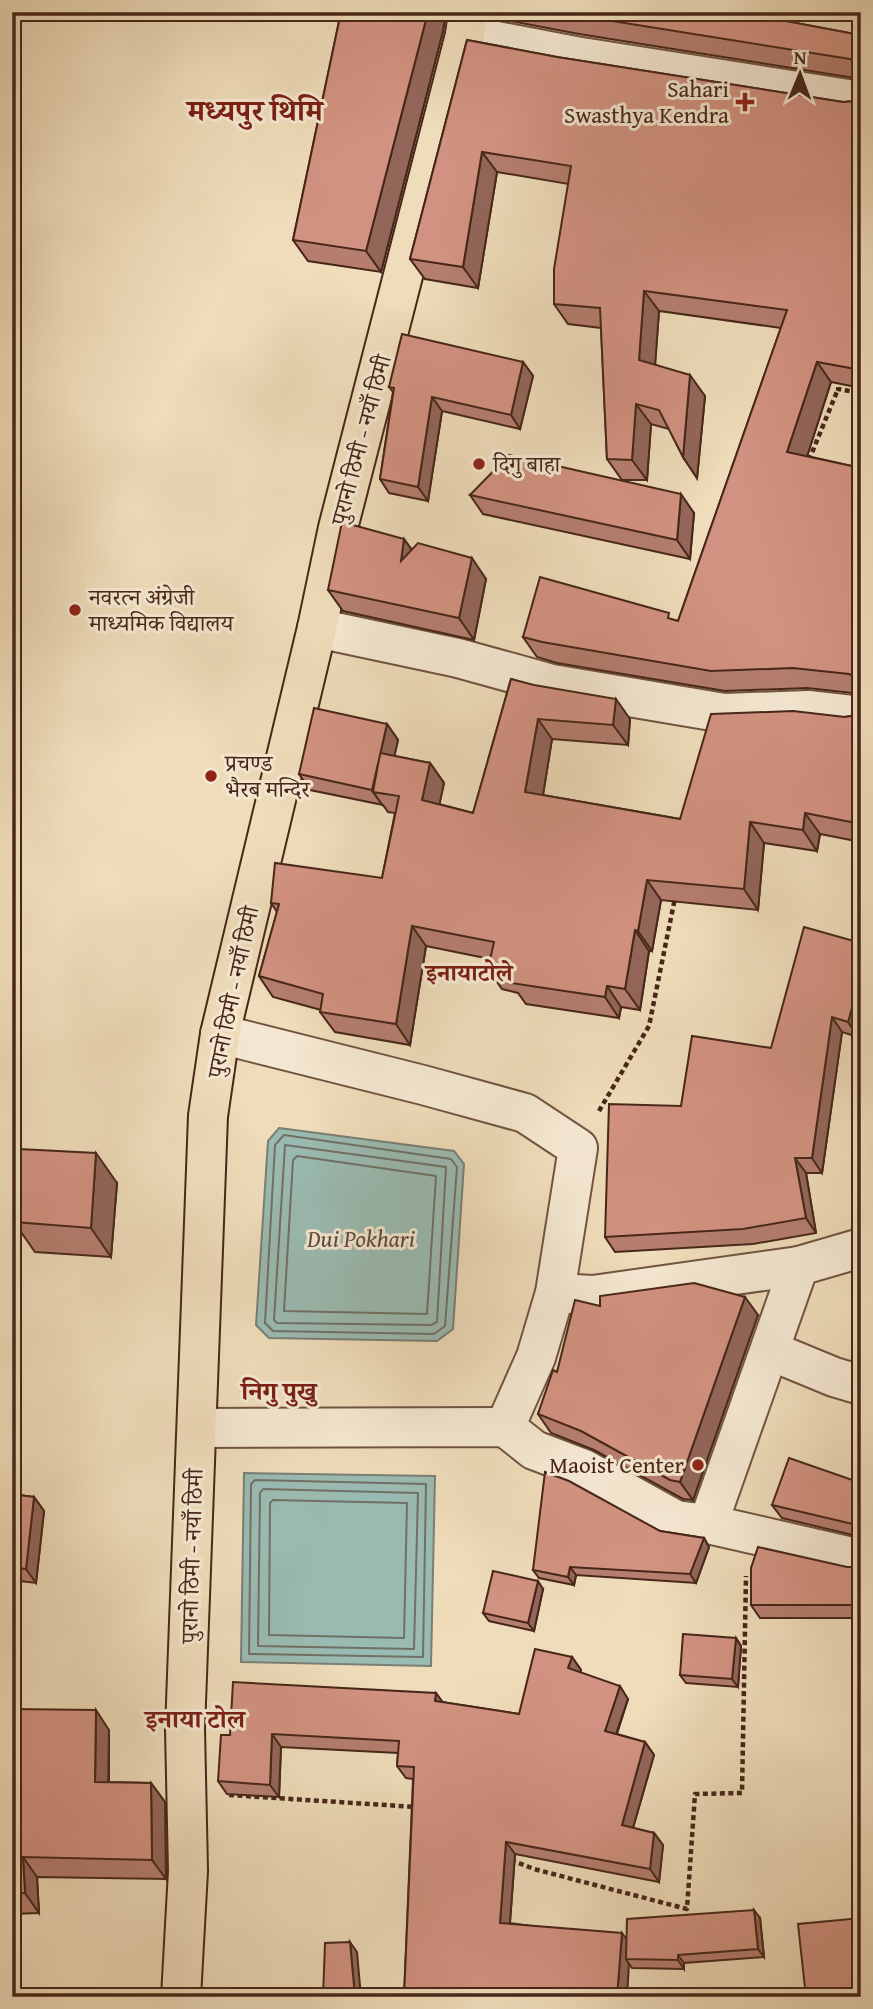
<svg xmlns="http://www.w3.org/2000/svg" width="873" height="2009" font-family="'Gentium Book Plus','Noto Serif Devanagari',serif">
	<rect width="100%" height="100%" fill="#efdcba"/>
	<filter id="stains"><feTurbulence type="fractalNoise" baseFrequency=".00286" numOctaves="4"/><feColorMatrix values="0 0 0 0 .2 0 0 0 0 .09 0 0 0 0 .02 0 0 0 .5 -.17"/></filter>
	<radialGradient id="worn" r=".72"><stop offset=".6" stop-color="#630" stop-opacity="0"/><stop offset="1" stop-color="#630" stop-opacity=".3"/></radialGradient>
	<!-- water -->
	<g fill="#9abbb2" stroke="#797f75" stroke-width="2">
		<polygon points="279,1128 454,1151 464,1164 453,1329 437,1341 269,1338 256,1325 268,1141"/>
		<polygon points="244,1473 435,1476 431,1666 241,1662"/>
	</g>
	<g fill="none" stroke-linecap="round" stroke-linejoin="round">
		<!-- shore -->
		<g stroke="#707066" stroke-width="2">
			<polygon points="284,1135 451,1159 457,1167 445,1326 434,1334 273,1331 265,1323 275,1145"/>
			<polygon points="285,1145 446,1167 437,1322 431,1325 277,1323 274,1320"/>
			<polygon points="297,1156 436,1176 427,1314 284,1311 293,1160"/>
			<polygon points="255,1480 426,1484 423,1657 249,1654 251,1484"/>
			<polygon points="263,1489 418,1493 414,1649 258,1646 260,1493"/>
			<polygon points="273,1500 407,1503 404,1638 269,1635 270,1503"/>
		</g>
		<defs>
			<g id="minor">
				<polyline points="465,35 575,56 861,101"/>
				<polyline points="317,628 458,658 552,684 724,713 808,710 861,716"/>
				<polyline points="220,1034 423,1085 525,1113 578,1148 555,1293 536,1357 505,1427"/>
				<polyline points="555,1293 593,1295 799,1266 861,1248"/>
				<polyline points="771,1351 834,1377 861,1385"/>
				<polyline points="197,1428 505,1427 534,1450 584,1469 676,1520 708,1524 861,1559"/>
				<polyline points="708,1524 799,1266"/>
			</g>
			<polyline id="major" points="181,1997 188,1871 185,1729 208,1116 220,1034 317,628 338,528 465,35 468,12"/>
		</defs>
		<!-- minor casing -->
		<use href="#minor" stroke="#715441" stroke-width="42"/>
		<!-- major casing -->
		<use href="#major" stroke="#472619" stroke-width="42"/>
		<!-- path -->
		<g stroke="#472619" stroke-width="4.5" stroke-dasharray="5 3.5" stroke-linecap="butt">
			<polyline points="840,379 838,389 861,393"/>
			<polyline points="809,460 838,389"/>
			<polyline points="599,1111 649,1026 675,898"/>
			<polyline points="229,1795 416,1807"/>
			<polyline points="511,1860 534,1869 687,1909 695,1794 742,1793 746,1576"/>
		</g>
		<!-- minor -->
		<use href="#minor" stroke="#f5e8d2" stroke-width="38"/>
		<!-- major -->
		<use href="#major" stroke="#efdcba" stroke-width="38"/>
	</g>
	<!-- wall -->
	<g fill="#b57e6f" stroke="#472619" stroke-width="2">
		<polygon points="341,12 446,12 443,31 381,272 308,261 293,240"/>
		<polygon points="486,12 754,12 752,15 860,35 861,30 861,79 579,34 489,17"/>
		<polygon points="467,40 557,57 843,102 855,101 861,96 861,388 831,382 807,456 861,468 861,694 807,688 725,691 557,663 537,657 523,637 673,620 678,621 781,328 659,311 655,364 705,396 697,478 683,457 669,429 651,424 647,480 622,480 607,459 601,328 568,324 554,304 569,184 497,172 478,288 425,279 410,259"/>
		<polygon points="523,362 533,376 520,429 442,411 428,501 389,493 380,479 393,392 389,387"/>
		<polygon points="470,495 694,513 690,559 483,514"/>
		<polygon points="404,539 412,550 486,579 474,640 343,611 328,590"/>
		<polygon points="511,679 630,719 628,745 552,739 543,795 680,819 845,717 856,715 861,711 861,842 820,834 817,851 764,843 758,910 661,900 652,951 649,951 640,1010 621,1007 619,1018 526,1004 518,993 502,989 488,969 490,959 426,946 410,1045 335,1032 320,1012 321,1010 273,997 259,976 277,912 271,903 382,878 395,813 388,812 383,805 310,790 299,774 387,724 398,740 394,756 430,763 444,783 439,804 473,813"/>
		<polygon points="861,943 861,1029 858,1037 842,1032 822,1173 806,1173 816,1233 753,1244 615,1252 605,1237 681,1106 771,1048"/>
		<polygon points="117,1183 111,1257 35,1252 14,1222"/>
		<polygon points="600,1306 758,1315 693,1500 683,1499 594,1450 551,1433 538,1414 557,1372"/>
		<polygon points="861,1483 861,1537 782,1518 772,1505"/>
		<polygon points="12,1494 34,1497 44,1511 36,1583 12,1580"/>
		<polygon points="660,1531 704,1538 709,1547 696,1583 576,1575 574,1585 539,1578 533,1570"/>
		<polygon points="861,1565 861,1618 760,1618 751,1605"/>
		<polygon points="543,1589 534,1631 489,1621 483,1613"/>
		<polygon points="736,1638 741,1646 738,1687 686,1683 680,1675"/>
		<polygon points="572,1657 581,1670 580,1672 628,1699 617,1734 645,1742 654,1755 633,1828 654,1833 663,1845 659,1882 515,1854 510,1923 627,1940 760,1918 764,1957 684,1963 684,1969 632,1968 629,1964 404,1997 413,1779 406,1778 397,1766 398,1753 281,1747 279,1797 227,1794 218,1781 230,1735 436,1693 442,1702 519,1714"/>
		<polygon points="12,1709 109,1730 109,1782 151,1783 165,1802 166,1879 37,1877 39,1913 12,1914"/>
	</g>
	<!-- shaded-wall -->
	<g fill="#93665a" stroke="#472619" stroke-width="2">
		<polygon points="428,12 446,12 443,31 381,272 366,251"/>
		<polygon points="482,152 497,172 478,288 463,267"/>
		<polygon points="644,291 659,311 654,380 639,360"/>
		<polygon points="523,362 533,376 520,429 511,415"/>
		<polygon points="817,362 831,382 802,472 787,452"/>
		<polygon points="690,375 705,396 697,478 683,457"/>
		<polygon points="432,397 442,411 428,501 418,487"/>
		<polygon points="636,404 651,424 647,480 632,460"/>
		<polygon points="681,494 694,513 690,559 677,540"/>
		<polygon points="404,539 419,560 401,561"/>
		<polygon points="472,558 486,579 474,640 459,618"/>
		<polygon points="616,699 630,719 628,745 613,725"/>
		<polygon points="538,719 552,739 540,813 525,792"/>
		<polygon points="387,724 398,740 386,794 373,792 383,806 372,790"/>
		<polygon points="430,763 444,783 436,821 422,800"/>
		<polygon points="805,813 820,834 817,851 803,830"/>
		<polygon points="750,822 764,843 758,910 744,889"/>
		<polygon points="647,880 661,900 652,951 638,931"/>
		<polygon points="412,926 426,946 410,1045 396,1024"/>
		<polygon points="635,930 649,951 640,1010 625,989"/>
		<polygon points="861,977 861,1029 858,1037 848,1022"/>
		<polygon points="607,986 621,1007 619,1018 605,997"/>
		<polygon points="832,1017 842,1032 822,1173 812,1158"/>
		<polygon points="96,1153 117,1183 111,1257 91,1228"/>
		<polygon points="795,1158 806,1173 816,1233 806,1218"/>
		<polygon points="745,1297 758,1315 693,1500 680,1482"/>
		<polygon points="34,1497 44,1511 36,1583 26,1569"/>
		<polygon points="704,1538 709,1547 696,1583 690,1574"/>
		<polygon points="570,1567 576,1575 574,1585 568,1577"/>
		<polygon points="538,1581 543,1589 534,1631 528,1623"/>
		<polygon points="736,1638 741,1646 738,1687 732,1679"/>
		<polygon points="572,1657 581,1670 577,1681 568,1668"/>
		<polygon points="620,1686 628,1699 613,1743 605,1731"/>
		<polygon points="436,1693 445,1705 435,1701"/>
		<polygon points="96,1710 109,1730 108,1801 95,1782"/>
		<polygon points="272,1734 281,1747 279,1797 270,1785"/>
		<polygon points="645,1742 654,1755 630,1838 622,1825"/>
		<polygon points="151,1783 165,1802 166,1879 152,1860"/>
		<polygon points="654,1833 663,1845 659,1882 650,1869"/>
		<polygon points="506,1842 515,1854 509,1935 500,1923"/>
		<polygon points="23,1857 37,1877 39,1913 25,1893"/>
		<polygon points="754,1910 760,1918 764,1957 758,1949"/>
		<polygon points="622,1933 631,1945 626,1959 629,1964 627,1997 617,1997"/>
		<polygon points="350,1942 357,1952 361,1997 355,1997"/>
		<polygon points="678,1955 684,1963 684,1969 678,1960"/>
	</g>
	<!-- building -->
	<g fill="#d29281" stroke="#472619" stroke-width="2">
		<polygon points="341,12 428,12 366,251 293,240"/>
		<polygon points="556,12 738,12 860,35 861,30 861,64 850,59"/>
		<polygon points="467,40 557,57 843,102 855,101 861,96 861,370 817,362 787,452 861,468 861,680 859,678 849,674 793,668 711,671 542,642 523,637 540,577 669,613 668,618 678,621 787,310 644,291 639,360 690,375 683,457 659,410 636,404 632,460 607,459 600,308 554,304 554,269 571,166 482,152 463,267 410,259"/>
		<polygon points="402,334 523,362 511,415 432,397 418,487 380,479 394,388 389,387"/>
		<polygon points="509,455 681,494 677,540 470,495"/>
		<polygon points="342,522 404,539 401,561 418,543 472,558 459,618 328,590"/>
		<polygon points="511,679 534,685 616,699 613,725 538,719 525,792 680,819 711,714 793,711 845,717 856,715 861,711 861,824 805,813 803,830 750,822 744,889 647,880 638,931 635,930 625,989 607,986 605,997 511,983 513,975 488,969 494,942 412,926 396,1024 320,1012 323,994 259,976 279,904 271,903 275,863 382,878 399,796 373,792 380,753 430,763 422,800 473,813"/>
		<polygon points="314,708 387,724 372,790 299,774"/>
		<polygon points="804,927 861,943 861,977 848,1022 832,1017 812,1158 795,1158 806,1218 743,1229 605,1237 609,1104 681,1106 692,1036 771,1048"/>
		<polygon points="19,1149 96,1153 91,1228 14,1222"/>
		<polygon points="694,1283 745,1297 680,1482 670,1480 581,1431 538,1414 553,1370 557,1372 575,1300 600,1306 600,1296"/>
		<polygon points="789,1458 861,1483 861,1526 857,1525 772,1505"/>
		<polygon points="545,1472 569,1481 660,1531 704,1538 690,1574 570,1567 568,1577 533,1570"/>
		<polygon points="12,1494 34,1497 26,1569 12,1567"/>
		<polygon points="758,1547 847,1567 857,1567 861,1565 861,1610 856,1610 857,1605 751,1605 751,1568"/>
		<polygon points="493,1571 538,1581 528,1623 483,1613"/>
		<polygon points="683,1634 736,1638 732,1679 680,1675"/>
		<polygon points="535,1649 572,1657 568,1668 620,1686 605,1731 645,1742 622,1825 654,1833 650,1869 506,1842 500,1923 622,1933 617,1997 404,1997 414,1767 397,1766 399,1741 272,1734 270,1785 218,1781 221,1735 230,1735 233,1682 436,1693 435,1701 519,1714"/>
		<polygon points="12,1709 96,1710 95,1782 151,1783 152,1860 23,1857 25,1893 12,1894"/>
		<polygon points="754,1910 758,1949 678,1955 678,1960 626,1959 627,1919"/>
		<polygon points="861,1918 861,1997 806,1997 798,1924"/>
		<polygon points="350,1942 355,1997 323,1997 325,1943"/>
	</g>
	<!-- markers -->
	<g fill="#8f2418" stroke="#f5e8d2" stroke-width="2.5">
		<path d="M741.5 91.5h7v7h7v7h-7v7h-7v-7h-7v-7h7z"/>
		<circle cx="479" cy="464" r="7"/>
		<circle cx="75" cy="610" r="7"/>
		<circle cx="211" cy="776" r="7"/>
		<circle cx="698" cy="1465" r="7"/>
	</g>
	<g text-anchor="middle" stroke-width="6" stroke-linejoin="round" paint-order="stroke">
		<!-- poi labels -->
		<g font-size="23" fill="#472619" stroke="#f5e8d2" text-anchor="start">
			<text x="729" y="97" text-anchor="end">Sahari<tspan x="729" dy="26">Swasthya Kendra</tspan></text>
			<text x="493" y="472">दिगु बाहा</text>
			<text x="89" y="605">नवरत्न अंग्रेजी<tspan x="89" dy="26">माध्यमिक विद्यालय</tspan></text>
			<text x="225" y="771">प्रचण्ड<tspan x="225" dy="26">भैरब मन्दिर</tspan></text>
			<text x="684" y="1473" text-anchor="end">Maoist Center</text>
		</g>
		<!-- street labels -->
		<g font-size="23" fill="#472619" stroke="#f5e8d2">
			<text transform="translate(361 440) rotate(-75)" y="8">पुरानो ठिमी - नयाँ ठिमी</text>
			<text transform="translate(233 992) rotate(-78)" y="8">पुरानो ठिमी - नयाँ ठिमी</text>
			<text transform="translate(192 1556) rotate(-88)" y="8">पुरानो ठिमी - नयाँ ठिमी</text>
		</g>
		<!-- neighbourhood labels -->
		<g font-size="24" font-weight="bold" fill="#7a1f14" stroke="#f5e8d2">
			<text x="469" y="981">इनायाटोले</text>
		</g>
		<!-- water labels -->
		<g font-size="24" font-style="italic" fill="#5c4b3f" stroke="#f5e8d2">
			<text x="361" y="1247">Dui Pokhari</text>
		</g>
		<!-- quarter labels -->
		<g font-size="26" font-weight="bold" fill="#7a1f14" stroke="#f5e8d2">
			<text x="279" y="1400">निगु पुखु</text>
			<text x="195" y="1728">इनाया टोल</text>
		</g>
		<!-- district labels -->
		<g font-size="30" font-weight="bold" fill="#7a1f14" stroke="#f5e8d2">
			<text x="255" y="121">मध्यपुर थिमि</text>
		</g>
	</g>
	<!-- margin -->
	<rect width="873" height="2009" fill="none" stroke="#efdcba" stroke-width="42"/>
	<rect x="14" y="14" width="845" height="1981" fill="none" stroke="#472619" stroke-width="3.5"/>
	<rect x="21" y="21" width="831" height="1967" fill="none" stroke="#472619" stroke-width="2"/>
	<!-- north arrow -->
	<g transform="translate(800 74) rotate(1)" stroke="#f5e8d2" stroke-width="5" paint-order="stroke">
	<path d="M0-5L12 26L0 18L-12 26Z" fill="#472619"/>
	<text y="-10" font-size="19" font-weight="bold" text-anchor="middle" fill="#472619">N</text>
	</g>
	<rect width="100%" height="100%" filter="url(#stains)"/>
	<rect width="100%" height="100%" fill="url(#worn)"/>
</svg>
